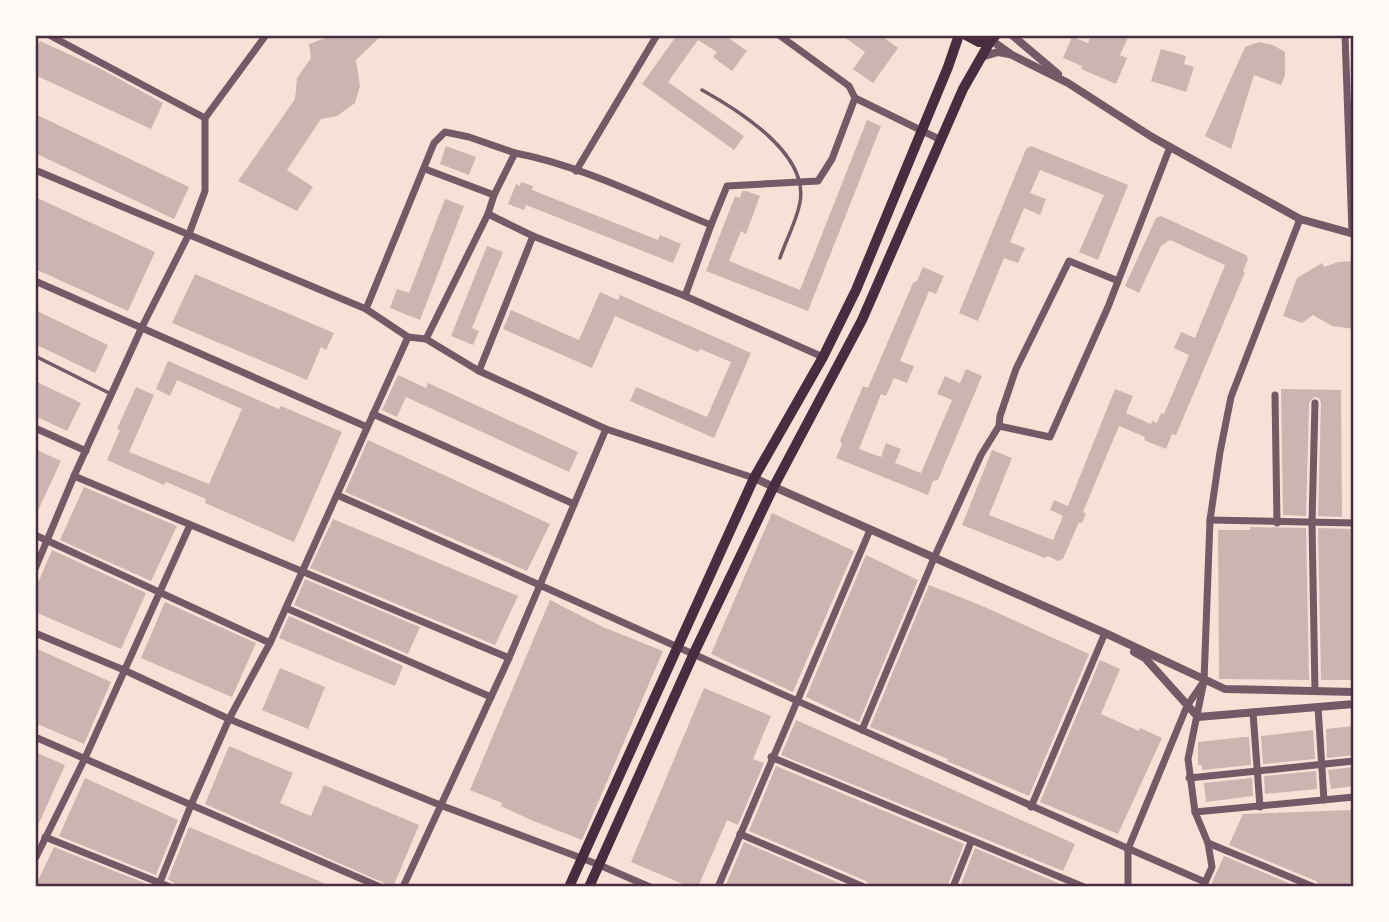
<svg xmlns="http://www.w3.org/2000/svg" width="1389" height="922" font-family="'Space Grotesk',sans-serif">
	<rect width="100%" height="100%" fill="#f7e1d7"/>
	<!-- building -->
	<g fill="#ccb4b1">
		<polygon points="334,35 382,35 356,60 360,86 355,103 337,116 321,119 287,170 313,187 297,211 238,181 295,99 297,78 311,58 309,44"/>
		<polygon points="677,35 724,35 747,51 732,71 713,57 717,52 698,40 668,82 744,136 734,150 642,84"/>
		<polygon points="841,35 880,35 898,48 873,83 853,69 865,52"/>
		<polygon points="1091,35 1129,35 1120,55 1127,58 1116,84 1081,69 1082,66 1063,58 1072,37 1088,43"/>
		<polygon points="40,41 101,69 163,103 151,129 35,75 35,52"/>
		<polygon points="1259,42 1273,45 1285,52 1285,75 1281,85 1254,75 1231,149 1205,136 1245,47"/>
		<polygon points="1161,49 1186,56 1184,64 1194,67 1186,92 1151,81"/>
		<polygon points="35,114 189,187 174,219 35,153"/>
		<polygon points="867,120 881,126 808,311 706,271 735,196 740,198 742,191 746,191 760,196 746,234 741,231 729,261 800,290"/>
		<polygon points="446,146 476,157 469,175 440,164"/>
		<polygon points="1031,146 1128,185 1098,260 1079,252 1104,195 1040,170 1030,193 1046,199 1040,215 1024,208 1010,242 1025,248 1018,263 1004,258 978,321 959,313 1026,149"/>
		<polygon points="521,182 533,186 532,190 658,240 660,235 681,244 673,263 526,205 524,210 508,204 516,184 520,186"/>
		<polygon points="35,197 155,252 128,311 35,269"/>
		<polygon points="445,199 464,206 420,320 390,308 397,289 409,293"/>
		<polygon points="1161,216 1246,255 1248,259 1243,271 1245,272 1176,435 1172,434 1166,449 1144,440 1145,437 1119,426 1083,512 1086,514 1082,523 1079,522 1063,559 1058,561 1048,556 1045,558 962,525 992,450 1012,458 989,515 1053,540 1063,516 1050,510 1054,500 1068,506 1115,389 1133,396 1126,413 1151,424 1152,421 1157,423 1161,413 1164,414 1189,355 1174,348 1181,332 1195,338 1225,265 1170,240 1161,246 1139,293 1125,286 1156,218"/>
		<polygon points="487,246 503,252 472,328 479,331 473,345 451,336"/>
		<polygon points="1354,261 1354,329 1332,326 1313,315 1302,323 1283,316 1297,278 1322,263 1324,267 1338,262"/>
		<polygon points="923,267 944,276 936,294 929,291 900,361 914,366 907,383 894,378 886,396 881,394 859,449 881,457 886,443 901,449 895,463 921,473 952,400 937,394 945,376 960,383 966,369 982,376 938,480 933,481 928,495 836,458 842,444 840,441 863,386 868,388 913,283 917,281"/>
		<polygon points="195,274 334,333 326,350 321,347 307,380 172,323"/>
		<polygon points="600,292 618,300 620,295 751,353 714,438 630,401 636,387 707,417 731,362 700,349 698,352 615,316 592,368 503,329 511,310 579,340"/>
		<polygon points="35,310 108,345 95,373 35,344"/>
		<polygon points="168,361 279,409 281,406 342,432 294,542 205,503 206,499 166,482 164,485 107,460 120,430 117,429 136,387 154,395 129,452 209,484 242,409 177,380 170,396 156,389"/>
		<polygon points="398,375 426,388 428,383 578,452 569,472 406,397 397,417 382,410"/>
		<polygon points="35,381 81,403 67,431 35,416"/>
		<polygon points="1281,389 1341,390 1342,517 1318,516 1321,403 1319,398 1314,397 1309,403 1306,516 1283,515"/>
		<polygon points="368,440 550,524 527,571 345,492"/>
		<polygon points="35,449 61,461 35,517"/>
		<polygon points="84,487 177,526 151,581 60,540"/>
		<polygon points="772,513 854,551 793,692 711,654"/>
		<polygon points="333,519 518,596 495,645 310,568"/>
		<polygon points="1250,527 1306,528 1309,680 1219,679 1218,530 1250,530"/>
		<polygon points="1318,528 1354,529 1354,680 1321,680"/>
		<polygon points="52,550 146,593 121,649 35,612 35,590"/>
		<polygon points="866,555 918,580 859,722 806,697"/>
		<polygon points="305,579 420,627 408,654 294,605"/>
		<polygon points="929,585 980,605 1089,654 1029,796 947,761 948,759 870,727"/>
		<polygon points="550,600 603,627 663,651 582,840 531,820 501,806 502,803 470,790"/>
		<polygon points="165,602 256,643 232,697 141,658"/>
		<polygon points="289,616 403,666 395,686 279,638"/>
		<polygon points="35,648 111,682 84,744 35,723"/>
		<polygon points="1100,660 1120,669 1101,714 1139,731 1140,728 1162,738 1118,834 1040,802"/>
		<polygon points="280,668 325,687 308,729 262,710"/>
		<polygon points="704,688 771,716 753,759 764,763 738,825 727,820 698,887 690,887 631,862"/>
		<polygon points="796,720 1075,844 1063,871 781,755"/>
		<polygon points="1354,726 1354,755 1327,758 1326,729"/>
		<polygon points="1313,730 1315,759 1263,764 1261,736"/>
		<polygon points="1244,737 1249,737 1251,765 1202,770 1202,765 1198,765 1198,742"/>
		<polygon points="229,746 293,773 280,803 311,816 324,785 419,825 393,887 205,804"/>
		<polygon points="35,752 65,765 35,832"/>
		<polygon points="776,766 964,844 947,887 870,887 866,881 749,831"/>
		<polygon points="1354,767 1354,786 1331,789 1328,770"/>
		<polygon points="1316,771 1317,789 1265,794 1264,776"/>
		<polygon points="85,778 178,820 156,875 59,836"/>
		<polygon points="1252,778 1253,796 1206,802 1204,783"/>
		<polygon points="1354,810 1354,887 1320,887 1316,881 1229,845 1243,814"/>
		<polygon points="189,827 333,887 176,887 174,883 168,879"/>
		<polygon points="744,842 848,887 725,887"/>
		<polygon points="54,847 152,886 152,887 35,887"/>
		<polygon points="975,848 1058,883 1056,887 960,887"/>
		<polygon points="1224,856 1298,887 1210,887"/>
	</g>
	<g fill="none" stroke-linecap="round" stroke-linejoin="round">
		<!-- service -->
		<g stroke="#755966" stroke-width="3.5">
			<path d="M702,90C738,110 809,154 800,202C797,220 786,240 780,258"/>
			<polyline points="35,356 111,394"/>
		</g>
		<!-- minor -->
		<g stroke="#755966" stroke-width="7">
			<polyline points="49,35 205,118"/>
			<polyline points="779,35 849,86 855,98 941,140"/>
			<polyline points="1345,35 1352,233"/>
			<polyline points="425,169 494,195"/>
			<polyline points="35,170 366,309 408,337 426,339 479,371 606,429 754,478"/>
			<polyline points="576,171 657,35"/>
			<polyline points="488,214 533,236 685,296 823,357"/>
			<polyline points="35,281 367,427"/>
			<polyline points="685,296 711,225"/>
			<polyline points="366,309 434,143 445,132 469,137 515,153"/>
			<path d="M426,339L488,214L494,195L515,153C580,165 649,200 711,225L727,186L818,181L832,159L855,98"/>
			<polyline points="479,371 533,236"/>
			<polyline points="1275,395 1277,523"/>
			<polyline points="1315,403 1312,523 1315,691"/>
			<polyline points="373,414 574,504"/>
			<polyline points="999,426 1050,437 1108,307 1170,147"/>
			<polyline points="35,428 86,451"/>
			<polyline points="74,476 509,658"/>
			<path d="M337,495C627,622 914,756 1205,882"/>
			<polyline points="1210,520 1354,523"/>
			<polyline points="35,535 270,643"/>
			<polyline points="35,569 74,476 142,327 189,234 205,191 205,118 266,35"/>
			<polyline points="286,608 491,697"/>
			<polyline points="35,633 124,670 229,719 440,805 597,864 650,887"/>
			<polyline points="1318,707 1324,800"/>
			<polyline points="1253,713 1260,807"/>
			<polyline points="862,730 934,558 981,455 999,426 1000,416 1016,369 1069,261 1116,280"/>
			<polyline points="35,737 380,887"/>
			<polyline points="771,757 1084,887"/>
			<polyline points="1189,778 1354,761"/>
			<polyline points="1031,807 1105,633"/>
			<polyline points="1195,812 1188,759 1204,681 1210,520 1220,452 1231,397 1300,219"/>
			<polyline points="740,834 864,887"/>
			<polyline points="45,837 170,887"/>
			<polyline points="1208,843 1314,887"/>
			<polyline points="35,859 85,758 190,525"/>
			<polyline points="158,887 191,805 229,719 270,643 408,337"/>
			<polyline points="403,887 509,658 606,429"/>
			<polyline points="718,887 870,530"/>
			<polyline points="953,887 971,842"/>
			<polyline points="1128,887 1128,849 1187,706 1202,684"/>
			<polyline points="1203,887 1212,867 1208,843 1195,812 1354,797"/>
		</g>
		<!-- tertiary -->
		<g stroke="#755966" stroke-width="8">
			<polyline points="1012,35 1058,74"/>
			<polyline points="991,40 1012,55 1068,83 1152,137 1300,219 1354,234"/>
			<polyline points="981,57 998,52 1009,54"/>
			<polyline points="754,478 1105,633 1225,689 1354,692"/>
			<polyline points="1134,652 1145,658 1198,717 1354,704"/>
		</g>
		<!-- primary -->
		<g stroke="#4a2c40" stroke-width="10">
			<polyline points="966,35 979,42 991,40"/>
			<polyline points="569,887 754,478 823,357 856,290 948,67 959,35"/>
			<polyline points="589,887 694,653 773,488 862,320 963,89 991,40 996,35"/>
		</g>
	</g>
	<!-- border -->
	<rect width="1389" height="922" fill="none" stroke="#fffaf5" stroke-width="74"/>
	<rect x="37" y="37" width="1315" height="848" fill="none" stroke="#4a2c40" stroke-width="2.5"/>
</svg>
